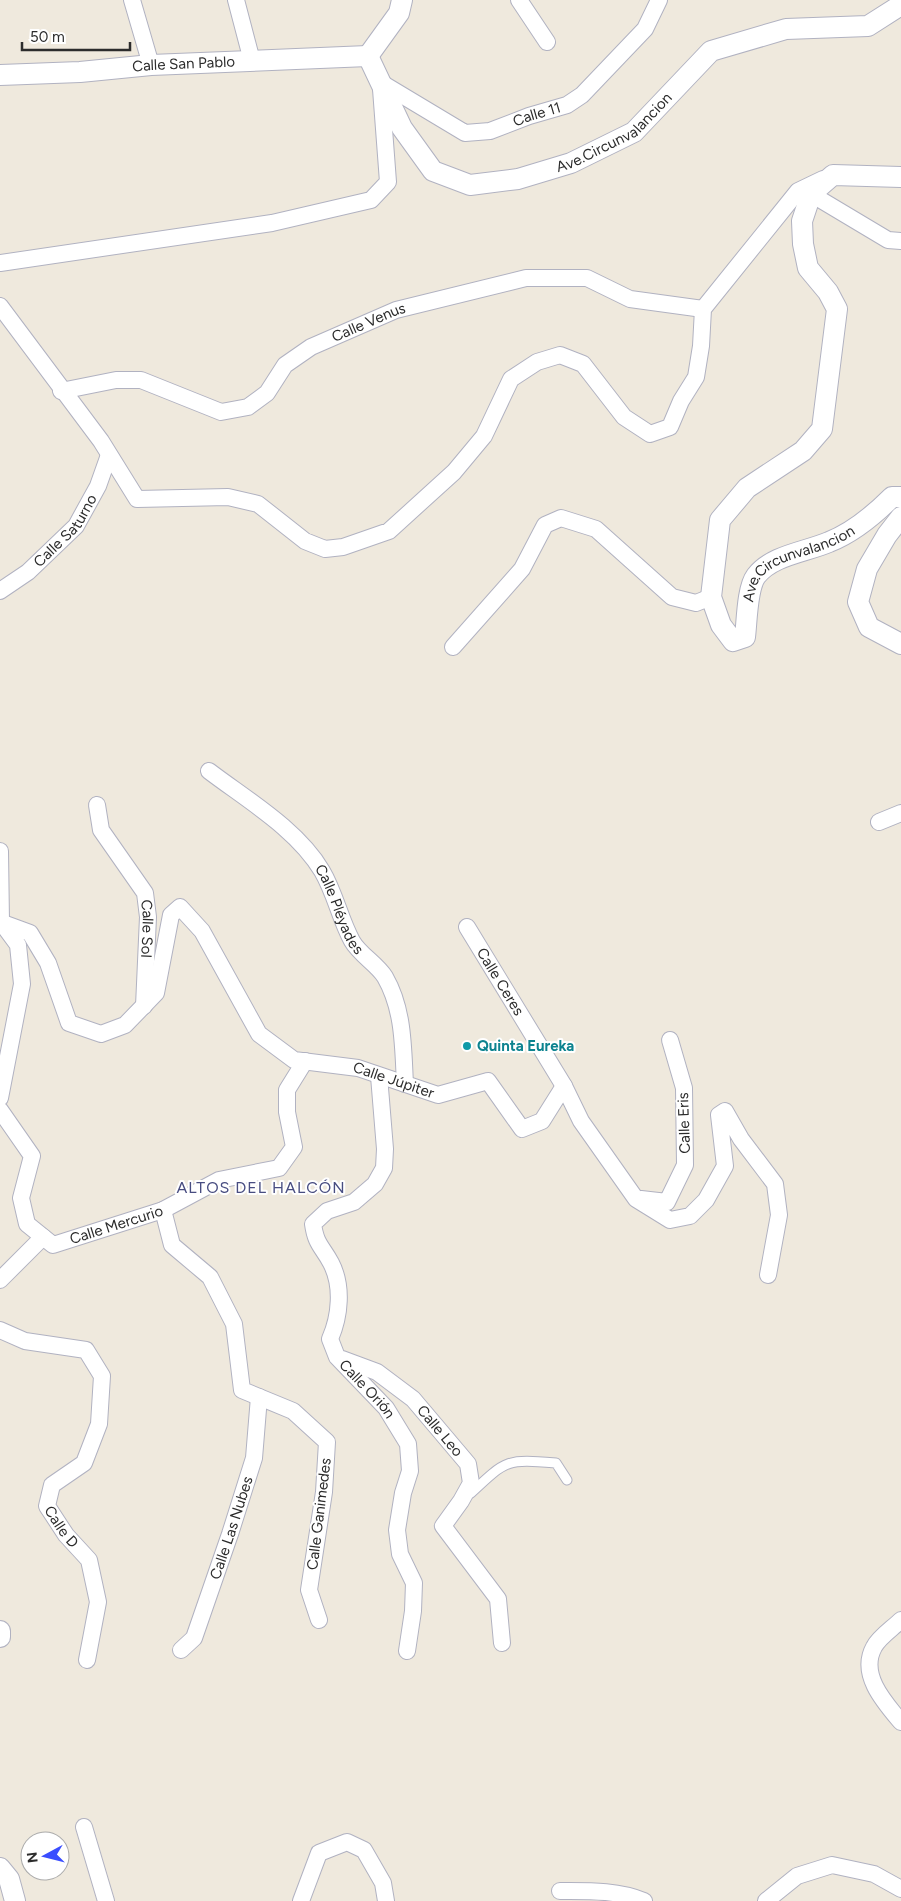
<svg xmlns="http://www.w3.org/2000/svg" width="901" height="1901" font-family="Figtree,sans-serif">
	<rect width="100%" height="100%" fill="#efe9dd"/>
	<g fill="none" stroke-linecap="round" stroke-linejoin="round">
		<defs>
			<path id="service" d="M471,1493C507,1459 507,1459 556,1463L567,1480"/>
			<g id="minor">
				<polyline points="132,0 151,65"/>
				<polyline points="236,0 252,61"/>
				<polyline points="519,0 547,42"/>
				<path id="s1" d="M380,82L465,133L490,131L529,116L567,105L582,95L645,29L659,0"/>
				<polyline points="811,194 888,240 901,241"/>
				<polyline points="0,263 272,223 371,200 388,182 381,89"/>
				<polyline points="0,306 101,441 137,499 228,497 258,504 305,541 325,549 343,547 389,531 454,472 484,436 511,379 537,362 560,355 583,364 624,417 650,434 670,427 681,401 696,377 701,346 703,309 798,191 823,179"/>
				<path id="s2" d="M61,391L116,380H141L221,412L248,407L267,393L285,365L311,347L396,310L526,278H587L630,299L703,309"/>
				<path id="s3" d="M0,591L28,572L76,526L98,486L109,455"/>
				<polyline points="453,647 522,569 545,525 561,518 596,529 672,597 696,603 711,597"/>
				<path id="s4" d="M209,771C247,800 297,829 322,871C335,893 340,919 352,941C360,955 377,964 385,977C404,1010 403,1048 405,1084"/>
				<path id="s5" d="M97,805L101,830L145,893L148,917L144,1006"/>
				<polyline points="879,822 901,813"/>
				<polyline points="0,851 1,922 18,945 22,984 0,1098"/>
				<path id="s6" d="M0,922L30,933L48,963L69,1023L101,1034L125,1025L156,993L171,915L180,907L202,931L259,1034L294,1060L358,1068L438,1095L488,1081L522,1129L542,1121L564,1086L581,1121L636,1199L670,1220L690,1216L706,1200L725,1166L719,1115L725,1111L741,1139L775,1184L779,1215L768,1275"/>
				<path id="s7" d="M467,927L564,1086"/>
				<path id="s8" d="M379,1076L385,1149L384,1168L375,1184L354,1202L327,1211L313,1224C316,1245 322,1246 331,1263C343,1286 340,1316 330,1339L337,1357L386,1408L408,1444L410,1471L403,1493L397,1530L400,1554L414,1583L413,1611L407,1651"/>
				<path id="s9" d="M0,1110L32,1156L21,1198L27,1224L53,1245L163,1210L219,1180L279,1168L294,1147L287,1112V1090L305,1061"/>
				<polyline points="641,1199 667,1202 685,1165 684,1088 670,1040"/>
				<polyline points="163,1210 172,1245 210,1277 234,1324 242,1390 293,1411 327,1442 324,1492 309,1590 319,1620"/>
				<polyline points="0,1280 43,1237"/>
				<path id="s10" d="M0,1330L25,1341L86,1350L102,1376L99,1424L84,1463L52,1485L47,1506L66,1535L89,1560L98,1602L87,1660"/>
				<path id="s11" d="M342,1359L377,1372L413,1399L468,1464L471,1483L461,1501L443,1526L498,1599L502,1643"/>
				<path d="M901,1620C893,1628 879,1637 874,1647C859,1674 884,1702 901,1722"/>
				<path id="s12" d="M181,1650L194,1638L230,1534L254,1458L259,1397"/>
				<polyline points="84,1827 106,1901"/>
				<path d="M560,1891C588,1891 618,1890 644,1901"/>
				<polyline points="301,1901 319,1853 347,1842 364,1850 383,1883 386,1901"/>
				<polyline points="766,1901 797,1876 832,1865 874,1874 901,1889"/>
			</g>
			<g id="tertiary">
				<path id="s13" d="M368,56L402,128L433,171L470,185L518,179L571,163L634,132L711,51L786,29L868,26L901,5"/>
				<polyline points="368,56 399,13 402,0"/>
				<path id="s14" d="M0,75L80,72L151,65L368,56"/>
				<path id="s15" d="M901,177L833,175L811,194L802,221L803,244L808,268L828,292L837,309L822,429L803,451L747,488L720,520L711,597L721,625L733,641L745,637C747,621 747,588 756,576C772,555 806,552 829,542C852,533 875,514 892,497H901"/>
				<polyline points="901,517 887,535 867,569 858,602 869,627 901,644"/>
				<polyline points="0,1631 0,1637"/>
				<polyline points="0,1868 9,1879 15,1901"/>
			</g>
		</defs>
		<!-- service casing -->
		<use href="#service" stroke="#b1b2c1" stroke-width="11"/>
		<!-- minor casing -->
		<use href="#minor" stroke="#b1b2c1" stroke-width="18"/>
		<!-- tertiary casing -->
		<use href="#tertiary" stroke="#b1b2c1" stroke-width="22"/>
		<!-- service -->
		<use href="#service" stroke="#fff" stroke-width="9"/>
		<!-- minor -->
		<use href="#minor" stroke="#fff" stroke-width="16"/>
		<!-- tertiary -->
		<use href="#tertiary" stroke="#fff" stroke-width="20"/>
	</g>
	<!-- markers -->
	<circle fill="#0f9aa8" stroke="#fff" stroke-width="2" cx="467" cy="1046" r="5"/>
	<g text-anchor="middle" stroke-width="4" stroke-linejoin="round" paint-order="stroke">
		<!-- street labels -->
		<g font-size="15" fill="#2c2c2c" stroke="#fff">
			<text dy="5" stroke="none"><textPath href="#s14" startOffset="184">Calle San Pablo</textPath></text>
			<text dy="5" stroke="none"><textPath href="#s1" startOffset="174">Calle 11</textPath></text>
			<text dy="5" stroke="none"><textPath href="#s13" startOffset="329">Ave.Circunvalancion</textPath></text>
			<text dy="5" stroke="none"><textPath href="#s2" startOffset="346">Calle Venus</textPath></text>
			<text dy="5" stroke="none"><textPath href="#s3" startOffset="90">Calle Saturno</textPath></text>
			<text dy="5" stroke="none"><textPath href="#s15" startOffset="726">Ave.Circunvalancion</textPath></text>
			<text dy="5" stroke="none"><textPath href="#s4" startOffset="194">Calle Pléyades</textPath></text>
			<text dy="5" stroke="none"><textPath href="#s5" startOffset="138">Calle Sol</textPath></text>
			<text dy="5" stroke="none"><textPath href="#s7" startOffset="64">Calle Ceres</textPath></text>
			<text dy="5" stroke="none"><textPath href="#s6" startOffset="622">Calle Júpiter</textPath></text>
			<text transform="translate(684 1123) rotate(-92)" y="5">Calle Eris</text>
			<text dy="5" stroke="none"><textPath href="#s9" startOffset="226">Calle Mercurio</textPath></text>
			<text dy="5" stroke="none"><textPath href="#s8" startOffset="371">Calle Orión</textPath></text>
			<text dy="5" stroke="none"><textPath href="#s11" startOffset="124">Calle Leo</textPath></text>
			<text transform="translate(319 1514) rotate(-83)" y="5">Calle Ganimedes</text>
			<text dy="5" stroke="none"><textPath href="#s10" startOffset="295">Calle D</textPath></text>
			<text dy="5" stroke="none"><textPath href="#s12" startOffset="134">Calle Las Nubes</textPath></text>
		</g>
		<!-- culture labels -->
		<g font-size="15" font-weight="bold" fill="#0d838f" stroke="#fff" text-anchor="start">
			<text x="477" y="1051">Quinta Eureka</text>
		</g>
		<!-- neighbourhood labels -->
		<g font-size="16" letter-spacing="1" fill="#484d81" stroke="#fff">
			<text x="261" y="1193">ALTOS DEL HALCÓN</text>
		</g>
	</g>
	<!-- north arrow -->
	<g transform="translate(45 1856) rotate(263)"><circle r="24" fill="#ffffff" stroke="#ababab"/>
	<path d="M0-4L9 19L0 12L-9 19Z" fill="#3a4dff"/>
	<text y="-8" font-size="14" font-weight="bold" text-anchor="middle" fill="#2c2c2c">N</text>
	</g>
	<!-- scale -->
	<path d="M22 42v8h108v-8" fill="none" stroke="#2c2c2c" stroke-width="2.5"/>
	<text x="30" y="42" font-size="15" fill="#2c2c2c" stroke="#ffffff" stroke-width="4" paint-order="stroke">50 m</text>
</svg>
